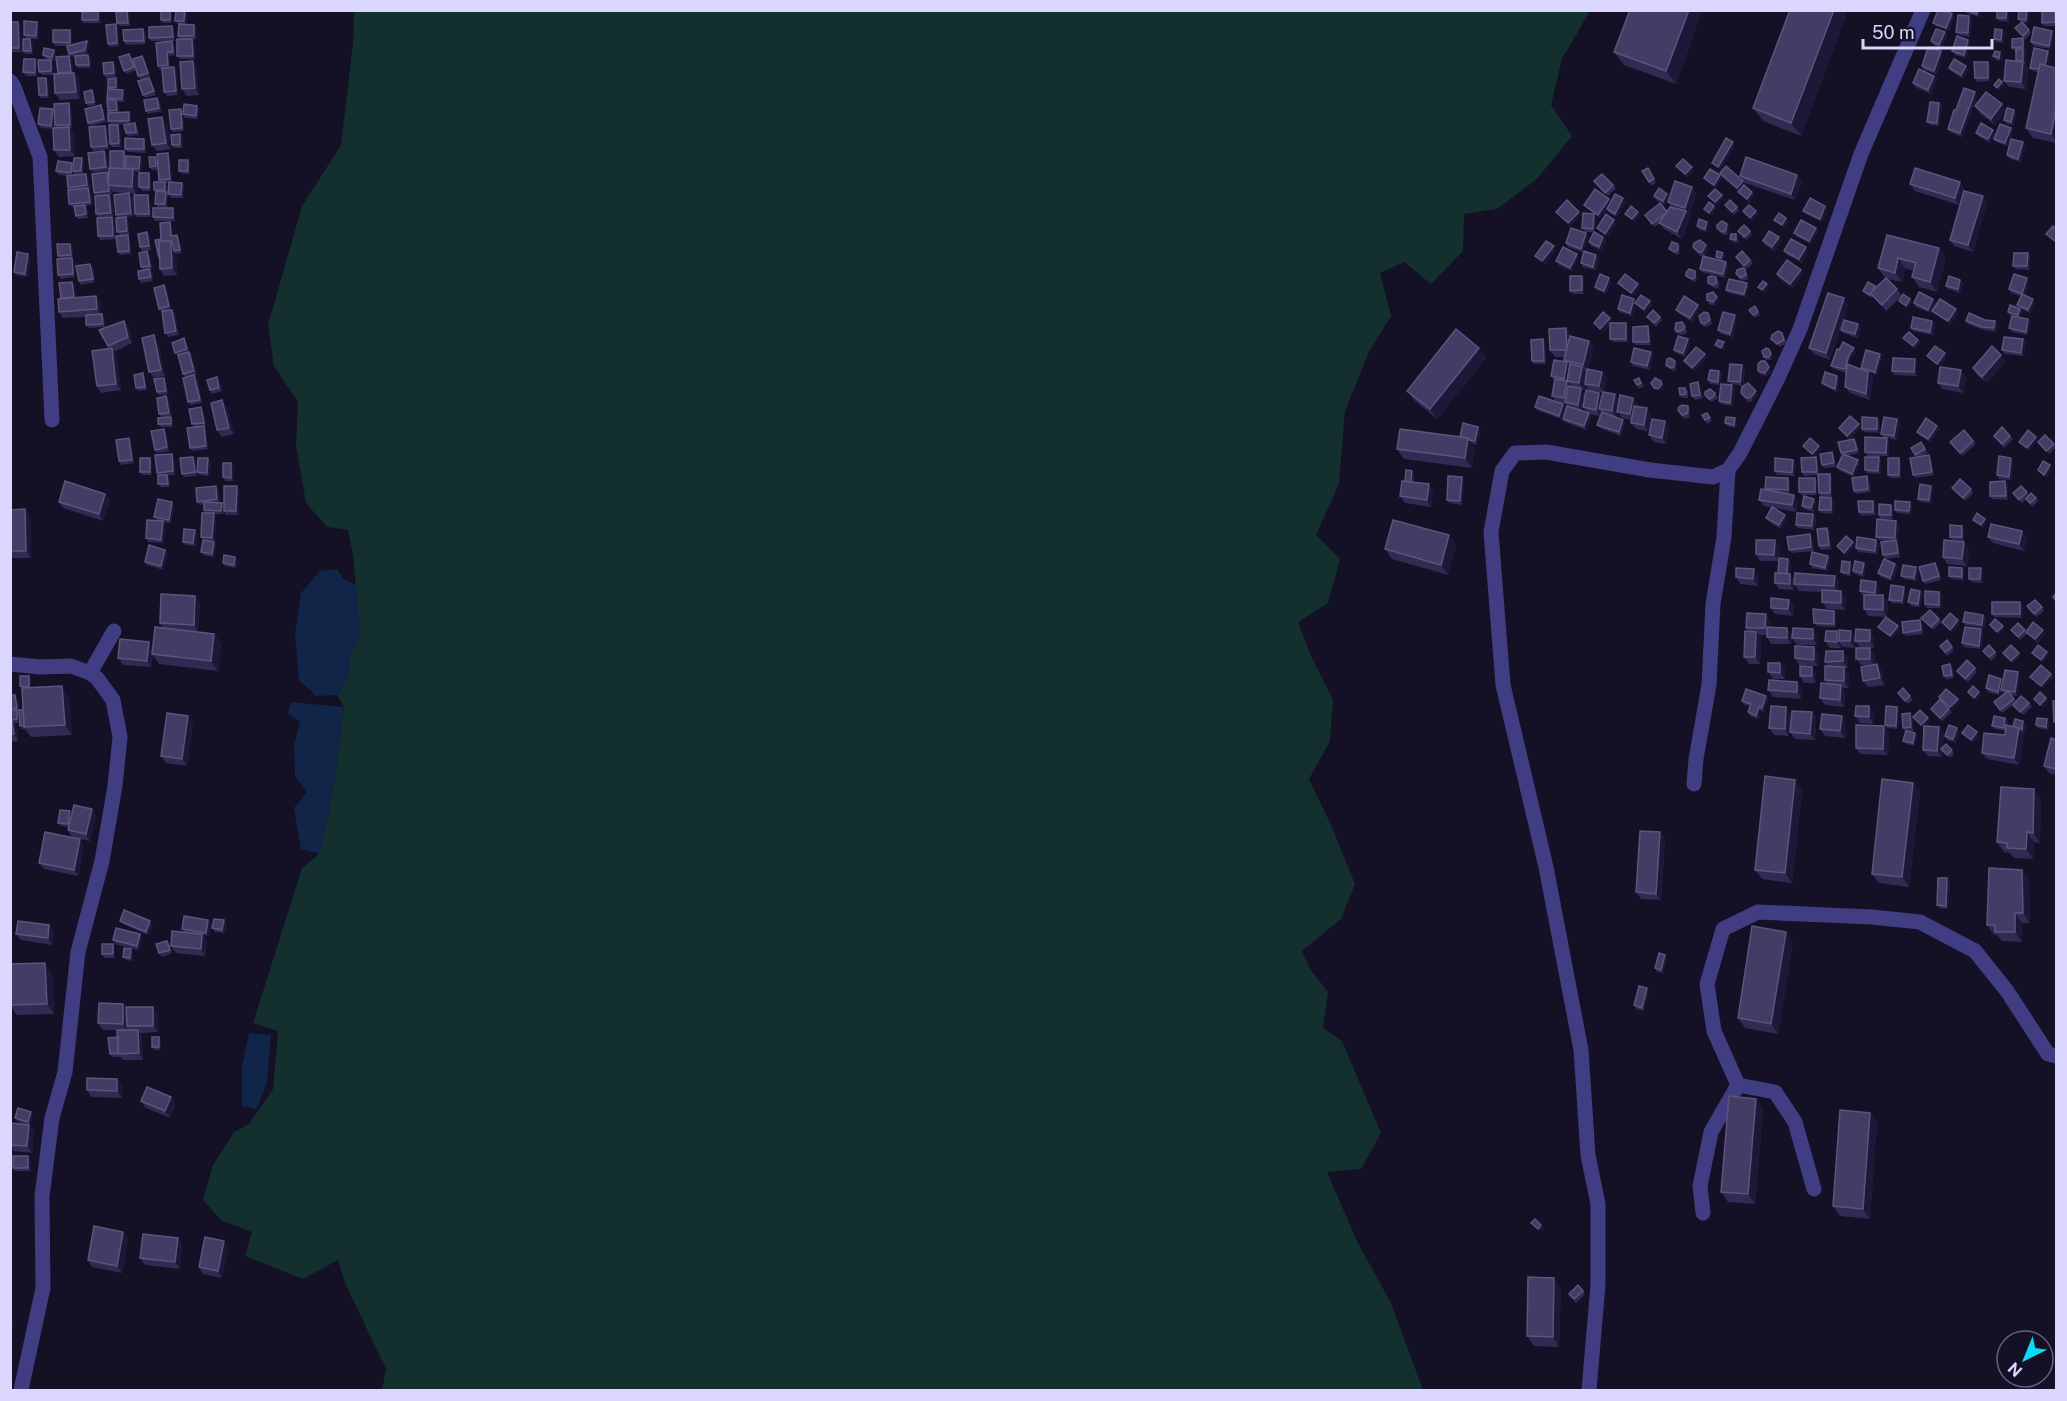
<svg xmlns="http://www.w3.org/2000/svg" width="2067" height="1401" font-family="'Public Sans',sans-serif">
	<rect width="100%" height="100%" fill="#141025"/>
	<!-- green -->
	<polygon fill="#132f2e" points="354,11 1590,11 1562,59 1551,105 1572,136 1537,179 1497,209 1464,214 1463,251 1431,284 1404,262 1380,273 1391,316 1369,352 1345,411 1339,484 1316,535 1340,559 1328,603 1298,622 1311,656 1333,700 1330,741 1309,779 1332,827 1355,884 1341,919 1302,951 1310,969 1328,992 1323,1028 1342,1041 1381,1133 1361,1169 1327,1172 1358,1243 1391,1303 1423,1390 382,1390 386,1369 345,1283 338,1260 303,1279 245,1256 252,1232 221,1220 203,1200 213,1165 234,1132 249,1124 273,1089 278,1031 253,1023 302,868 320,853 333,790 344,707 337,695 348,677 350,655 360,635 353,555 348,530 327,527 306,503 296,446 298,402 274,366 268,325 302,206 341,145 353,43"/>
	<!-- water -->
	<g fill="#112548">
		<polygon points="337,569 343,578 356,585 360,635 350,655 348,677 337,695 316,696 299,680 295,634 301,593 320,571"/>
		<polygon points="291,702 344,707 333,790 320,854 301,849 294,808 307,792 295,776 294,746 300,721 288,714"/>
		<polygon points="249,1033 271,1035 267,1082 257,1109 242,1106 242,1066"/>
	</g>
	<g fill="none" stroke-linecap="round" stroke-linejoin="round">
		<!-- street -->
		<g stroke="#413d82" stroke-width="15">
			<polyline points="10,81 14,87 40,157 52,420"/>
			<polyline points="10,664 40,667 71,666 90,673 97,678 113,700 120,737 115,786 102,861 78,952 65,1072 52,1118 42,1196 43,1288 21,1390"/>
			<polyline points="90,673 114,631"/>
			<polyline points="1694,784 1696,759 1709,685 1713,604 1724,537 1728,470"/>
			<polyline points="1738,1085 1775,1092 1795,1122 1814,1189"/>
			<polyline points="1703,1213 1700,1186 1711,1132 1738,1085 1714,1031 1707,984 1723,929 1758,912 1872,917 1920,922 1975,951 2007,991 2048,1054 2056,1056"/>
			<polyline points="1589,1390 1598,1285 1598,1204 1588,1155 1581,1050 1546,867 1503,685 1491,532 1502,471 1515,453 1546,452 1650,470 1713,477 1728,470 1740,453 1778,378 1800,329 1861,154 1923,10"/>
		</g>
	</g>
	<!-- wall -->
	<g fill="#322a52" fill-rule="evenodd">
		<polygon points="1630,10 1702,10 1676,84 1624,65 1614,52"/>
		<polygon points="1790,10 1848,10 1801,136 1763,121 1753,108"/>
		<polygon points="1965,10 1981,10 1980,17 1967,14"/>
		<polygon points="2009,10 2009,22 1999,21 1997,18"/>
		<polygon points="2056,10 2056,26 2044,26 2042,23"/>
		<polygon points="127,11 130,15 130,26 119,26 117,23"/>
		<polygon points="172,11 172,23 163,23 161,20"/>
		<polygon points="2029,11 2028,23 2022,23 2031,33 2025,40 2015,28 2021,23 2018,19"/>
		<polygon points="187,13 186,25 178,24 175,21"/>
		<polygon points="101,14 101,23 84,23 82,20"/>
		<polygon points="1952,14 1954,17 1949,31 1936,26 1933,23"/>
		<polygon points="1969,16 1972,19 1970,37 1958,35 1956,32"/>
		<polygon points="10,22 21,25 21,52 10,52"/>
		<polygon points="37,22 39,25 39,39 26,39 24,35"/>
		<polygon points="116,24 118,27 119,46 110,47 108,44"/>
		<polygon points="194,25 197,28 197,39 193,39 195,42 195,59 180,59 177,56 181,39 178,36"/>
		<polygon points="143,29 146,33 146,44 126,45 124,41"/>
		<polygon points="174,29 175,41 151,41 149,38"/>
		<polygon points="2002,30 2005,33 2003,43 1996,42 1994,39"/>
		<polygon points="72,34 72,45 87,41 89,45 87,54 79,56 91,59 91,68 78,68 76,65 75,56 71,57 69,54 67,46 55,46 53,42"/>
		<polygon points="2054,34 2051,49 2033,46 2031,42"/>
		<polygon points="1947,35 1942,48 1933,45 1931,41"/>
		<polygon points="2025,42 2025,50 2026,52 2026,64 2025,64 2028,69 2026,89 2009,87 2004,81 2017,61 2016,51 2015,51 2012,48"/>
		<polygon points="33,43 33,54 25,54 23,51"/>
		<polygon points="156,43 174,45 175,55 169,56 170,67 176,70 178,95 167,96 164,92 162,69 160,70 158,66"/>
		<polygon points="1971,43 1966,58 1955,55 1952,51"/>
		<polygon points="54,50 56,54 55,61 51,60 53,63 54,75 42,75 39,72 49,60 45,59 43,55"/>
		<polygon points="1943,54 1937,74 1924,70 1922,66"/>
		<polygon points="2051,55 2048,66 2056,68 2056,143 2033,138 2026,128 2038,72 2032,71 2030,68"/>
		<polygon points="142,56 145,59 150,77 140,79 138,76 136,70 126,74 124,71 131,57 136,70"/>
		<polygon points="1993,56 2003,56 2001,61 1996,60"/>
		<polygon points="72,59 73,73 74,73 79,79 80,99 60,100 55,93 58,73"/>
		<polygon points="113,62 115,65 116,77 106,78 104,74"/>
		<polygon points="1988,62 1990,65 1990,81 1977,82 1975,78"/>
		<polygon points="37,63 37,76 26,76 23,72"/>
		<polygon points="197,68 199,95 187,96 182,89"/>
		<polygon points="1949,68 1969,69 1963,79 1951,71"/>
		<polygon points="1934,76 1937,79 1931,94 1915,87 1913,83"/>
		<polygon points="46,78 49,81 49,98 41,98 39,95"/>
		<polygon points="118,81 118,90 123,90 125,94 125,102 118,102 120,112 131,115 131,124 135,123 137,127 139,135 128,136 126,133 129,124 111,125 108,121 109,113 108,111 109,100 107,98 109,90 108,88"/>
		<polygon points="151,81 156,95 145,98 143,95"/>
		<polygon points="92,90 94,94 96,105 88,106 86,103"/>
		<polygon points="1975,92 1977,96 1962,137 1950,132 1948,129 1956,110"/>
		<polygon points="160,101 162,111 148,114 146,111"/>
		<polygon points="69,103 71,107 72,128 70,128 74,134 75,156 59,157 54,150 53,129 41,128 38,124 53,109 54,111"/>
		<polygon points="1939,103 1942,106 1939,126 1930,125 1927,122"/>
		<polygon points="2002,104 2006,111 2016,113 2014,125 2007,124 2004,120 2006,111 1995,125 1979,113 1975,106"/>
		<polygon points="103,108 106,122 90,126 88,123"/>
		<polygon points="181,109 183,112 199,109 198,119 185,118 183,115 184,131 173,132 171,129"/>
		<polygon points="167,124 171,149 157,151 152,145"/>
		<polygon points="105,126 107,129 109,149 93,151 91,147"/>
		<polygon points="120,128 121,147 112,147 110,144"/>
		<polygon points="2013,131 2007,146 1996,142 1994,139"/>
		<polygon points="1976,133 1996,133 1990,143 1978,136"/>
		<polygon points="180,134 183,138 183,148 174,148 172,145"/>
		<polygon points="146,142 146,153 128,152 125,149"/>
		<polygon points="2023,142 2025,146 2021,162 2010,159 2007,155"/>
		<polygon points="104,151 107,154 109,170 93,172 90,169"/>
		<polygon points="124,151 126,154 126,156 142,160 141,173 135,172 138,176 137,194 113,192 111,189 112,194 97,196 94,193 107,172 109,175 110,168"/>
		<polygon points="170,157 172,182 182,183 184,186 184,198 171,198 168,194 169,183 165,183 167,186 167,193 168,195 168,208 158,207 155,204 156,192 154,190 160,182 159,180 158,170 152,170 150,167 157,159"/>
		<polygon points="84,162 84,174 86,174 88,177 90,188 89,189 91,191 92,205 85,206 87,208 88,218 78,219 76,216 74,207 72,207 69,204 69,176 59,175 56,171 72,163 74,165"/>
		<polygon points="190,163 190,174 182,174 179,171"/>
		<polygon points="1648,168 1656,183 1651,186 1649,182"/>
		<polygon points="1720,173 1743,181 1745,184 1744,185 1752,192 1754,195 1749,202 1741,195 1739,191 1722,177"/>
		<polygon points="1720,175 1722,179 1716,188 1706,181 1704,178"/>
		<polygon points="1740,176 1802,182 1795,200 1745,183"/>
		<polygon points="151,177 151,191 142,191 139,187"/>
		<polygon points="1594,181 1613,185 1616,188 1608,196"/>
		<polygon points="1960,182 1964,189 1959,205 1915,191 1910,184"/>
		<polygon points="1697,193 1689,215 1688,214 1690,218 1682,239 1664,229 1660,223 1655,227 1645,215 1667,212 1671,207 1668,202 1669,198 1665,205 1656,200 1654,196 1667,194 1670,197"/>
		<polygon points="109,195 112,198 114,216 98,217 96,214"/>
		<polygon points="148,195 150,198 151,217 137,217 135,214"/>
		<polygon points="132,197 134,216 118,218 116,215"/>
		<polygon points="1623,198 1626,201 1617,217 1609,213 1607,209 1600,218 1586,208 1584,205 1609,199 1611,202"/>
		<polygon points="1987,203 1973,252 1954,246 1950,240"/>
		<polygon points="1725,205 1737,207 1739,210 1734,215"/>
		<polygon points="1828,209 1822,222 1806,214 1803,211"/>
		<polygon points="175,212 175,221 155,221 153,217"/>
		<polygon points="1594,214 1596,217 1595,233 1606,240 1601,250 1591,246 1589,242 1594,232 1585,232 1582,228"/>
		<polygon points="126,217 128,221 130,234 120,235 117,232"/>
		<polygon points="115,220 116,239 100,240 98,236"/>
		<polygon points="170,222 172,226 173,236 177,235 179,238 182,253 176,254 177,275 164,276 160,269 161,239"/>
		<polygon points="1727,224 1730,227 1728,234 1725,235 1719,232 1717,228"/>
		<polygon points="1709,225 1707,232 1699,230 1697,226"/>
		<polygon points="1816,228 1818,231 1811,244 1796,236 1794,233"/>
		<polygon points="1738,231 1750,231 1752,234 1746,240"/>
		<polygon points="147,232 149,236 151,250 142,251 140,247"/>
		<polygon points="1736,234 1739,237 1739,243 1733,242 1730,239"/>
		<polygon points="1887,235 1939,248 1946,258 1937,292 1919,287 1912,277 1914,271 1905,268 1902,282 1887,279 1897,289 1902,296 1886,311 1873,297 1872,298 1865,294 1863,291 1876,288 1885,278 1878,268"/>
		<polygon points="1588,237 1583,252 1568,247 1566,243"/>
		<polygon points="1779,237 1781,240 1775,251 1765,245 1763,241"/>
		<polygon points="130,239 131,254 120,255 118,252"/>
		<polygon points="70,244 73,247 73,259 72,259 74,261 75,277 61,279 58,275 60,259 58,256"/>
		<polygon points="1706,245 1708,249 1705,255 1700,256 1693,247"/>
		<polygon points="1680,247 1680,253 1677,255 1672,252 1669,249"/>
		<polygon points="1808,250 1802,263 1786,254 1784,251"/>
		<polygon points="1723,253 1725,256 1724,261 1728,265 1725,278 1702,272 1700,269 1718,260 1716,257"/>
		<polygon points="2028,253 2030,257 2030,270 2016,269 2013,266"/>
		<polygon points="1577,254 1579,257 1572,271 1559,265 1556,261"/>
		<polygon points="150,255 152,269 150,270 152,272 153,281 141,283 139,279 143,270 141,267"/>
		<polygon points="30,257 28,277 16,275 14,272"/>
		<polygon points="1736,257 1750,260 1753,263 1747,269"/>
		<polygon points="1599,258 1596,270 1583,267 1581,263"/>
		<polygon points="93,267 95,282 81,285 79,281"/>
		<polygon points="1801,270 1803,273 1793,288 1779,278 1777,274"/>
		<polygon points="1736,273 1747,273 1748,279 1742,281"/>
		<polygon points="1697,274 1697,280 1694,282 1689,279 1686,276"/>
		<polygon points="1716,277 1719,281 1719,287 1716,289 1711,286 1708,283"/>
		<polygon points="1584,279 1584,294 1573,294 1570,291"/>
		<polygon points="1960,280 1963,283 1960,293 1948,289 1946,286"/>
		<polygon points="1611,282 1606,294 1597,290 1595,287"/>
		<polygon points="2029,282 2025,295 2035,302 2030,313 2019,308 2017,305 2021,296 2011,293 2009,289"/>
		<polygon points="75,285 76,297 96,296 101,303 101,314 105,318 105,327 89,328 86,325 86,317 63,318 59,312 61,298"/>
		<polygon points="1749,286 1746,297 1728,293 1726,290"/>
		<polygon points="166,289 171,309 175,313 179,335 168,337 165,333 162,312 159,309"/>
		<polygon points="1634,299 1636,302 1652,305 1646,313 1638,307 1636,304 1632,316 1620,312 1618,309"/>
		<polygon points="1707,300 1719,300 1715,306 1709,304"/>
		<polygon points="1936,302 1931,313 1916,307 1914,303"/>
		<polygon points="1698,305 1700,308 1692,322 1678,313 1676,310"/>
		<polygon points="1848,305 1830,360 1814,354 1809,348"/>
		<polygon points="1755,306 1760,315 1755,318 1749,310"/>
		<polygon points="1956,309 1958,312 1951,324 1935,314 1932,311"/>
		<polygon points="2020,309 2023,312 2021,318 2028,319 2031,322 2028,335 2012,332 2009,328 2013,316 2010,316 2008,312"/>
		<polygon points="1647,317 1660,317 1662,320 1656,327"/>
		<polygon points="1710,317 1712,324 1706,327 1703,326 1701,323"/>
		<polygon points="1737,318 1733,337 1721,334 1718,330"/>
		<polygon points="1985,320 1995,321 1997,324 1996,332 1984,330 1968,324 1966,321"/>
		<polygon points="1613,322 1612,323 1628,326 1628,342 1613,342 1610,339 1610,325 1603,332 1594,323"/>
		<polygon points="1682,322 1687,331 1686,334 1680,335 1675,329"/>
		<polygon points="1935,324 1933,335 1913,331 1911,328"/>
		<polygon points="129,327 132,343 114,352 116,355 121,390 101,393 97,386 110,349 99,330"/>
		<path d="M1566,328L1571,336L1589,341L1594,348L1588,369L1602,372L1607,378L1604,392L1619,401L1633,398L1638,404L1637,406L1647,408L1651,415L1648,431L1636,429L1631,423V420L1622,418L1618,412L1617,417L1623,420L1625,423L1621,436L1600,428L1597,425L1600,416L1589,414L1591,417L1586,430L1565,422L1563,419L1567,406L1566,404L1560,403L1566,407L1561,419L1537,410L1535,407L1556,401L1552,396L1554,381L1551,376L1565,362L1564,360L1565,357H1555L1550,350ZM1585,385L1589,390L1603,393L1602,397L1599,393L1583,407L1588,413L1582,411L1581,390H1584Z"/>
		<polygon points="1861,328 1858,338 1843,333 1841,330"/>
		<polygon points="1651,330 1651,345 1636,345 1633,342"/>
		<polygon points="154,335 158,342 165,376 154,378 149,372"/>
		<polygon points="1784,336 1786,343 1780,347 1771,339"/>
		<polygon points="1543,339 1546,343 1546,364 1534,364 1532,361"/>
		<polygon points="1688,339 1690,343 1686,357 1676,353 1674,350"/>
		<polygon points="2023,339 2026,343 2024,356 2005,354 2002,350"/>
		<polygon points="186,342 189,352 192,356 197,375 195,375 197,378 202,403 191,405 188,402 185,377 183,374 178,356 175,353"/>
		<polygon points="1479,348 1486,358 1437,419 1414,400 1407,391"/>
		<polygon points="1769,349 1773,357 1772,360 1766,360 1764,357"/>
		<polygon points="1651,352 1653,355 1650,370 1633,366 1631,362"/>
		<polygon points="1856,352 1851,359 1849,365 1862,370 1861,368 1880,354 1882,357 1877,375 1869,372 1873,378 1870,400 1850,393 1845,387 1846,373 1834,369 1831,366"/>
		<polygon points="1675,361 1677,364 1676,370 1674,371 1668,368 1666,365"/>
		<polygon points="2006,361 1987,383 1977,375 1973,368"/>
		<polygon points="1917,362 1917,376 1894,375 1892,371"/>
		<polygon points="1745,369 1743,386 1731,384 1728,381"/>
		<polygon points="1719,371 1722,375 1720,385 1710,384 1708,380"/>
		<polygon points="1758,371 1771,371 1767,376 1760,374"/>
		<polygon points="145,377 147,390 138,391 136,388"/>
		<polygon points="217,377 219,380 222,391 212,394 210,390"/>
		<polygon points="1966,377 1963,393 1943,389 1938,383"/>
		<polygon points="1639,378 1644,386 1639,389 1634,380"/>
		<polygon points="1839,380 1837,392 1825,386 1822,383"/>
		<polygon points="166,381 168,394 159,395 157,392"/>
		<polygon points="1732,385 1735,389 1733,406 1721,404 1719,401"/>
		<polygon points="1701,386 1703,398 1695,400 1692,396"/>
		<polygon points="1685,388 1688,391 1688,398 1682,398 1680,395"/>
		<polygon points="1715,393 1717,396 1717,399 1711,402 1705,395"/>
		<polygon points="1741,393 1758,395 1753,401 1748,402"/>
		<polygon points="166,396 169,400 172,416 163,418 173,421 173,427 160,427 158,424 162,418 159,414"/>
		<polygon points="1688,406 1690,410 1690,417 1684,419 1678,410"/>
		<polygon points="227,407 234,434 222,437 217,430"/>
		<polygon points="203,410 206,426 204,426 206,429 208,449 192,451 190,448 194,427 192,424"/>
		<polygon points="1709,416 1712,421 1707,424 1705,420"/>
		<polygon points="1877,418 1880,421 1879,433 1864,432 1862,429"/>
		<polygon points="1665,421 1669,428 1666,444 1654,442 1649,435"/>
		<polygon points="1737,422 1736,428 1727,426 1725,423"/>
		<polygon points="1900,423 1897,440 1883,437 1881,434"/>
		<polygon points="1937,426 1940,429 1930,442 1919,435 1917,432"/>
		<polygon points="1478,427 1481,430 1477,445 1471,443 1475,448 1472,468 1404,459 1397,449 1460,437"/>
		<polygon points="1861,427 1850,440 1857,442 1859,453 1847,456 1860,464 1855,477 1840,471 1837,467 1842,455 1841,453 1850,440 1839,428"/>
		<polygon points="166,432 169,451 157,453 155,450"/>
		<polygon points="1994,436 2010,436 2013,439 2004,448"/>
		<polygon points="129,438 131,442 134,463 121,465 119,461"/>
		<polygon points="1889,441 1889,456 1867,456 1865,452"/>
		<polygon points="1973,441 1976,444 1962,456 1950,442"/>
		<polygon points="1921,442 1928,453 1923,456 1931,458 1934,475 1915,478 1913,475 1917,457 1911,448"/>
		<polygon points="2038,442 2054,444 2056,447 2049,454"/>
		<polygon points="1834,455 1836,467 1824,468 1822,465"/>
		<polygon points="174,457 175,475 167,475 170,478 170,487 161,487 158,484 159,475 157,473"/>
		<polygon points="1816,457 1819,461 1819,474 1830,474 1832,478 1832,497 1821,497 1819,493 1818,475 1804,476 1802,472"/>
		<polygon points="1899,458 1901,461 1901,478 1890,478 1888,475"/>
		<polygon points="195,460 197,476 184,477 182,474"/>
		<polygon points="1793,460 1795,463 1795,476 1777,475 1775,471"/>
		<polygon points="152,461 152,475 142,475 140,472"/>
		<polygon points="1881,461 1881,474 1867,473 1865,470"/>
		<polygon points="2013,461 2011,480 1999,479 1997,475"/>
		<polygon points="211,462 210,476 199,475 197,472"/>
		<polygon points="231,463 234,466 234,481 225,481 223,477"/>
		<polygon points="1414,474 1414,482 1433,491 1431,507 1405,503 1400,496 1405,481"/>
		<polygon points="1867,476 1869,479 1871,492 1856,494 1854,491"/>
		<polygon points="1788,478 1790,481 1790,493 1784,493 1794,495 1798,502 1796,512 1775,508 1787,518 1781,529 1768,521 1766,518 1772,508 1764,506 1759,500 1765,490"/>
		<polygon points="1464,481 1462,505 1449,503 1447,500"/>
		<polygon points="1817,481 1817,495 1802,495 1799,492"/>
		<polygon points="2005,481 2008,485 2008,500 1992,499 1990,496"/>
		<polygon points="216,486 218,489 220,503 217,503 222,503 224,507 224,514 214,514 216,517 215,541 208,541 216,545 214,557 203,555 201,552 203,540 201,537 205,513 204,510 204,504 200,505 197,502"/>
		<polygon points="1931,486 1933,489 1931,503 1920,502 1918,499"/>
		<polygon points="2021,486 2029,495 2036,498 2038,501 2032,507 2026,499 2022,503 2013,493"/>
		<polygon points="1952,488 1971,489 1973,493 1965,501"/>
		<polygon points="239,489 239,515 226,515 224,511"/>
		<polygon points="105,494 110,500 103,521 63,508 59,502"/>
		<polygon points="1831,498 1834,501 1833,514 1821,513 1819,510"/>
		<polygon points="1814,499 1816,502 1814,512 1804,509 1802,506"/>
		<polygon points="1873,501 1875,505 1876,515 1861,516 1859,512"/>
		<polygon points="174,505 171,523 163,522 165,525 164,543 148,542 146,538 157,520 154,517"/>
		<polygon points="1912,505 1911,514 1897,513 1895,510"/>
		<polygon points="1893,508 1893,519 1881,519 1879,515"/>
		<polygon points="10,510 30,516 31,558 10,558"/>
		<polygon points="1813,514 1816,517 1815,530 1798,528 1796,525"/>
		<polygon points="1896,521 1899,524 1898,541 1897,541 1898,543 1900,557 1885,559 1883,555 1890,541 1879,540 1876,537"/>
		<polygon points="1962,526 1964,529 1964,541 1953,540 1950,537"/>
		<polygon points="1827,528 1829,531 1831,549 1821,550 1819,546"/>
		<polygon points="195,530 197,534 196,546 186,545 183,542"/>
		<polygon points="2022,531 2027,538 2024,551 1993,543 1988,537"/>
		<polygon points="1449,535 1456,545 1448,575 1392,559 1385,549"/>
		<polygon points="1812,537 1814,551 1792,553 1789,550"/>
		<polygon points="1879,543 1877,554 1858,552 1856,548"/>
		<polygon points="1780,547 1779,558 1788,559 1791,562 1790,574 1795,580 1839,582 1839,591 1841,591 1846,598 1845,610 1827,609 1822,602 1822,592 1799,591 1795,585 1794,590 1779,589 1775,583 1778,573 1779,561 1760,561 1756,554"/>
		<polygon points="1969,549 1967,566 1947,564 1943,557"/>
		<polygon points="168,553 163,570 147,565 145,562"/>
		<polygon points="1828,556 1830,559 1828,571 1812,568 1810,564"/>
		<polygon points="238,560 236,568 225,566 223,563"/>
		<polygon points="1864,563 1866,567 1864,577 1855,574 1853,571"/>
		<polygon points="1895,564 1898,567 1892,581 1881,577 1878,573"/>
		<polygon points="1852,565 1851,576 1844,575 1841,572"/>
		<polygon points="1938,566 1941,580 1925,584 1923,581"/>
		<polygon points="1916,567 1918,571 1917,581 1904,579 1901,576"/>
		<polygon points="1962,568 1964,571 1964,580 1951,579 1949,576"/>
		<polygon points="1981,568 1983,572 1983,583 1971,582 1969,579"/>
		<polygon points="1758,576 1758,586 1740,584 1736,577"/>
		<polygon points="1879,585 1878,595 1883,595 1888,602 1887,617 1868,616 1864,609 1864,595 1862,595 1860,591"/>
		<polygon points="1904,587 1906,590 1904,604 1892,603 1889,600"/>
		<polygon points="1920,591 1923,594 1920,607 1911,606 1908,602"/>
		<polygon points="1939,592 1942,595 1941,608 1927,608 1925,604"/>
		<polygon points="1789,600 1794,607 1793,616 1775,614 1771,608"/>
		<polygon points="2020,602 2023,606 2022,618 1994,617 1992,614"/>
		<polygon points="200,603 198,632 188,631 214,634 221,644 218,671 159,664 153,655 151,667 123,665 118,658 153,648 163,628 160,623"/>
		<polygon points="2027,606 2042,607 2044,611 2036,617"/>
		<polygon points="1834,611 1836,614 1836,627 1817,626 1814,623"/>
		<polygon points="1983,615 1986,618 1984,628 1965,625 1963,622"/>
		<polygon points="1921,618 1939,619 1941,622 1933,630"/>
		<polygon points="1770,621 1770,627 1792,635 1791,644 1771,644 1767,637 1767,635 1758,635 1761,638 1760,664 1749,664 1744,657 1749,631 1746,628"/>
		<polygon points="1922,623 1923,634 1906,636 1903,633"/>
		<polygon points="2018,623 2026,632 2045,633 2038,643 2027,634 2020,640 2011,630"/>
		<polygon points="1983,633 1981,649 1964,647 1962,643"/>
		<polygon points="1839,634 1855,637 1855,648 1843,647 1841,645 1841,648 1830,648 1825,641"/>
		<polygon points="1817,636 1817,645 1797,645 1792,638"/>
		<polygon points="1874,637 1874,648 1860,647 1855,641"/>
		<polygon points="1947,640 1954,650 1947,656 1940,646"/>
		<polygon points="1989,645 1997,655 1991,661 1983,651"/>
		<polygon points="1819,654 1818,666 1799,665 1795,658"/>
		<polygon points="1875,655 1875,665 1882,671 1884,685 1868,687 1863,681 1869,666 1861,665 1856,659"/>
		<polygon points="1848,658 1848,668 1845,668 1849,674 1848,688 1843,688 1845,691 1844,707 1825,705 1820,698 1827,684 1825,680 1828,666 1825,662"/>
		<polygon points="1780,663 1785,669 1785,679 1773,679 1768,672"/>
		<polygon points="1953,668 1954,678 1946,679 1944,676"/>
		<polygon points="1975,668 1977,672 1968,682 1957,671"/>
		<polygon points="2018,672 2020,675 2017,696 2011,695 2016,702 2029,703 2032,706 2023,715 2013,705 2002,713 1994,702 2005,694 2004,694 2001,690 2000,695 1988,692 1986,688 2003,681"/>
		<polygon points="1816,673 1816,683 1804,683 1800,676"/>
		<polygon points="29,676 31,680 31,688 69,696 72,735 31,737 25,729 22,729 19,723 14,723 17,727 18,741 10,742 10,695 18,698 19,710 23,710 22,689 20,686"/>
		<polygon points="1797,682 1802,688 1801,699 1773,697 1768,690"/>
		<polygon points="1766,696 1768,700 1764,712 1761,711 1759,719 1750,716 1748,712 1750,706 1744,705 1742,701"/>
		<polygon points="1901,696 1910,696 1913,700 1908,704"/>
		<polygon points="1869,706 1874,713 1873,724 1860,723 1855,716"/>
		<polygon points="1786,707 1790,714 1789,736 1774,735 1769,728"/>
		<polygon points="1897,707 1899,710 1898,729 1887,728 1885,725"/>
		<polygon points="1931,709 1949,709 1952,712 1942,721"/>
		<polygon points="1812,712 1816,719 1815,740 1795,739 1790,732"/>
		<polygon points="1912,716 1914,731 1907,731 1915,733 1917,736 1915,746 1906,744 1903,741 1905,731 1903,728"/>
		<polygon points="1913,717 1928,718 1930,721 1926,726 1939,727 1944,733 1943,747 1952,750 1954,754 1950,758 1942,750 1942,757 1928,756 1923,750 1924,727 1924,728"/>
		<polygon points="2005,718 2008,721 2007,726 2013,727 2023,721 2026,725 2024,733 2022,733 2024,734 2019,765 1987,759 1982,753 2005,735 2005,731 1995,729 1992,726"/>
		<polygon points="193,723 187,766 166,763 161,756"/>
		<polygon points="1846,723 1845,738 1825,736 1820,729"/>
		<polygon points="2049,723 2048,730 2038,728 2036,725"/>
		<polygon points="1889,732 1888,755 1860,754 1856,748"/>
		<polygon points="1959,732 1956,743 1947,740 1945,736"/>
		<polygon points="2056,740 2056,775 2049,773 2044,766"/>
		<polygon points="1913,783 1920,793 1909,887 1879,883 1872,874"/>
		<polygon points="1802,790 1792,883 1762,879 1755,870"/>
		<polygon points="2041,799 2040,843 2034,842 2033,859 2014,858 2010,853 2004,852 1997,842"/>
		<polygon points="92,809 96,816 90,841 72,837 68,830 68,827 61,826 58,823"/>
		<polygon points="1665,839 1661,900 1641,899 1636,892"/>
		<polygon points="84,846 78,876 44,869 39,863"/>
		<polygon points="2022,870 2029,880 2030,923 2022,923 2022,942 2002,941 1997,935 1994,935 1987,925"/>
		<polygon points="1947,878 1950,882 1948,909 1939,908 1937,905"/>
		<polygon points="208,920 211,923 209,936 203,935 207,941 205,956 176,953 171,946 184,932 182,929"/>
		<polygon points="224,920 226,923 225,933 215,932 212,928"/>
		<polygon points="120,921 153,924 148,935 123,924"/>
		<polygon points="49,925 54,931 52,945 21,940 16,934"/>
		<polygon points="140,934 142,937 139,950 115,944 113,940"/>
		<polygon points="167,941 169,944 172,953 162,957 159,953"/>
		<polygon points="1793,942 1778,1034 1745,1028 1738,1018"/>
		<polygon points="115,948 115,958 104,958 102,954"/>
		<polygon points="133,952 133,961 126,960 123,957"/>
		<polygon points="1667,958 1663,973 1657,972 1655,968"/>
		<polygon points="10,964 52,973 54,1014 17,1015 10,1006"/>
		<polygon points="1647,988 1649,991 1644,1011 1636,1009 1634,1005"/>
		<polygon points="153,1007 157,1013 158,1032 140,1033 142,1036 143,1060 123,1060 120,1057 112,1057 110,1054 118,1037 119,1030 103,1030 98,1023 126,1009"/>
		<polygon points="161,1041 161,1050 154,1050 152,1047"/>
		<polygon points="117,1079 122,1086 122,1098 91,1097 87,1090"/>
		<polygon points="141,1101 175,1104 170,1118 146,1108"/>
		<polygon points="1763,1109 1755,1204 1728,1202 1721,1192"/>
		<polygon points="1870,1113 1877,1122 1870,1219 1840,1216 1833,1206"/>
		<polygon points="33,1115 30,1125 29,1125 34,1131 32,1153 14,1151 10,1147 10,1129 28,1125 18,1122 15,1118"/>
		<polygon points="31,1160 31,1171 15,1171 13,1168"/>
		<polygon points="123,1232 128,1239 122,1273 92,1267 88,1260"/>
		<polygon points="178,1238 182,1245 180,1269 145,1265 140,1258"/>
		<polygon points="224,1241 228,1248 222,1278 203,1274 199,1267"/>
		<polygon points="1561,1288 1559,1347 1534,1346 1527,1336"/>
		<polygon points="1583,1291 1585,1294 1576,1303 1569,1294"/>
	</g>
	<!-- shaded-wall -->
	<g fill="#1e1838">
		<polygon points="170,10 172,11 172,23 170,20"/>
		<polygon points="185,10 187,13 186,25 184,21"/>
		<polygon points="1689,10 1702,10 1676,84 1666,71"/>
		<polygon points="1834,10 1848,10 1801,136 1791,123"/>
		<polygon points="1978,10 1981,10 1980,17 1977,14"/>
		<polygon points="2007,10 2009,10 2009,22 2006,18"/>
		<polygon points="2027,10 2029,11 2028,23 2026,20"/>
		<polygon points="98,11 101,14 101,23 98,20"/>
		<polygon points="127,11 130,15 130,26 128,23"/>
		<polygon points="1952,14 1954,17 1949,31 1946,28"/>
		<polygon points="1969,16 1972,19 1970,37 1968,33"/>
		<polygon points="18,22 21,25 21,52 19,48"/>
		<polygon points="37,22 39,25 39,39 36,36"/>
		<polygon points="116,24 118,27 119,46 117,43"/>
		<polygon points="194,25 197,28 197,39 194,36"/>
		<polygon points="172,26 174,29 175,41 173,37"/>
		<polygon points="143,29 146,33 146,44 144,41"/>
		<polygon points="70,30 72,34 72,46 70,43"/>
		<polygon points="2002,30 2005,33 2003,43 2001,40"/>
		<polygon points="2052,31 2054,34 2051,49 2049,46"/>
		<polygon points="1945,32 1947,35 1942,48 1939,45"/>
		<polygon points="2023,38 2025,42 2025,50 2023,47"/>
		<polygon points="30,39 33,43 33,54 31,51"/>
		<polygon points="192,39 195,42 195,59 193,56"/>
		<polygon points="1968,40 1971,43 1966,58 1964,55"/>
		<polygon points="87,41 89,45 87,54 85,50"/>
		<polygon points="172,41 174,45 175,55 173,52"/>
		<polygon points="2023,49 2026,52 2026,64 2023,61"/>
		<polygon points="54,50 56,54 55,61 52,58"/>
		<polygon points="1941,51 1943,54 1937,74 1934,71"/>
		<polygon points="2048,51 2051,55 2047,74 2044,71"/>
		<polygon points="167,52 169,56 171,69 168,65"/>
		<polygon points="2000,52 2003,56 2001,61 1999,58"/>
		<polygon points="88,55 91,59 91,68 89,65"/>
		<polygon points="69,56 72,59 73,75 71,72"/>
		<polygon points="142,56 145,59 150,77 148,73"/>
		<polygon points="35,59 37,63 37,76 35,73"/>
		<polygon points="51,60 53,63 54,75 51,71"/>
		<polygon points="193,61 197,68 199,95 195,88"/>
		<polygon points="113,62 115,65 116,77 114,73"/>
		<polygon points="1988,62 1990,65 1990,81 1988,78"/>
		<polygon points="2023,62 2028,69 2026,89 2021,82"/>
		<polygon points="1966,66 1969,69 1963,79 1961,75"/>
		<polygon points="174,67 176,70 178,95 176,91"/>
		<polygon points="74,73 79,79 80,99 76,92"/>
		<polygon points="1934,76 1937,79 1931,94 1928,90"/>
		<polygon points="46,78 49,81 49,98 47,95"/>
		<polygon points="116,78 118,81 118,91 116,87"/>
		<polygon points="2002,82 2005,85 2000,91 1997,88"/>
		<polygon points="92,90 94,94 96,105 94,102"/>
		<polygon points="123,90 125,94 125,102 122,99"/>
		<polygon points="1975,92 1977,96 1962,137 1960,133"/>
		<polygon points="157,98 160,101 162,111 159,108"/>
		<polygon points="116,100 119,103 120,114 117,110"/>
		<polygon points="69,103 71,107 72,128 70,125"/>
		<polygon points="1939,103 1942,106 1939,126 1937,123"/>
		<polygon points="2002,104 2006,111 1995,125 1991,119"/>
		<polygon points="101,105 103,108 106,122 104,119"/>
		<polygon points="197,106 199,109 198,119 196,116"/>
		<polygon points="2056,108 2056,142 2051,134"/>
		<polygon points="53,109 55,112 54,129 51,126"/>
		<polygon points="181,109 183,112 184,131 182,128"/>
		<polygon points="2014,110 2016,113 2014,125 2011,122"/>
		<polygon points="129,112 131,115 131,124 129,121"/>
		<polygon points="162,117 167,124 171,149 166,143"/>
		<polygon points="118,125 120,128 121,147 119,143"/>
		<polygon points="105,126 107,129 109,149 107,146"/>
		<polygon points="69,127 74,134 75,156 70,150"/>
		<polygon points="2011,128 2013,131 2007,146 2005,143"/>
		<polygon points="1993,130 1996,133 1990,143 1988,139"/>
		<polygon points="180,134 183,138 183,148 180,145"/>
		<polygon points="144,139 146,142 146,153 144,149"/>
		<polygon points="1733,142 1735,145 1721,170 1718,167"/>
		<polygon points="2023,142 2025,146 2021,162 2018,159"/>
		<polygon points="104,151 107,154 109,170 106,167"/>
		<polygon points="124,151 126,154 126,172 124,169"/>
		<polygon points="168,153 170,157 172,183 170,179"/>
		<polygon points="140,157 142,160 141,173 139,169"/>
		<polygon points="82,158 84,162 84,174 81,171"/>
		<polygon points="188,160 190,163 190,174 188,171"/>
		<polygon points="72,163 74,166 73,177 71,173"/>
		<polygon points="1692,167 1694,171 1687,178 1685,174"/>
		<polygon points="133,169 138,176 137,194 132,187"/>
		<polygon points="149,173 151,177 151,191 149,188"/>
		<polygon points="86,174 88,177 90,188 87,185"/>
		<polygon points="1720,175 1722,179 1716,188 1714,185"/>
		<polygon points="1797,175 1802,182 1795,200 1791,194"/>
		<polygon points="1743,181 1745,184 1739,191 1737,188"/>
		<polygon points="165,182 167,186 167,193 165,190"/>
		<polygon points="1960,182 1964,189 1959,205 1955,198"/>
		<polygon points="182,183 184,186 184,198 181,195"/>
		<polygon points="1692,187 1697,193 1689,215 1685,208"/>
		<polygon points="88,188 91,191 92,205 90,202"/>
		<polygon points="166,192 168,195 168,208 165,204"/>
		<polygon points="1752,192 1754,195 1749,202 1747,199"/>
		<polygon points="129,193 132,197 134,216 131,213"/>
		<polygon points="1667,194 1670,197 1665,205 1663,201"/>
		<polygon points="109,195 112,198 114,216 111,213"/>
		<polygon points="148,195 150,198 151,217 149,214"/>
		<polygon points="1722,195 1724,198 1717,206 1715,202"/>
		<polygon points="1983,196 1987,203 1973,252 1968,245"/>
		<polygon points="1623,198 1626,201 1617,217 1615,214"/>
		<polygon points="1609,199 1612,203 1600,218 1598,215"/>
		<polygon points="85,205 87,208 88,218 86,214"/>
		<polygon points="1714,206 1717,209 1712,216 1709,213"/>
		<polygon points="1825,206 1828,209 1822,222 1820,219"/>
		<polygon points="173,208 175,212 175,221 173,218"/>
		<polygon points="1686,211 1690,218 1682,239 1677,232"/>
		<polygon points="1756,211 1759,214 1752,221 1750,218"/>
		<polygon points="1579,212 1581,215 1570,227 1568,223"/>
		<polygon points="1638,212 1640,215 1634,222 1632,219"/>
		<polygon points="1594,214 1596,217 1595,233 1593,229"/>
		<polygon points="112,217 115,220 116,239 113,236"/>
		<polygon points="126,217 128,221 130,234 127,231"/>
		<polygon points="1786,218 1789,221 1784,228 1782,225"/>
		<polygon points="1614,220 1617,223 1608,237 1605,234"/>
		<polygon points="170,222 172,226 173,240 171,236"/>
		<polygon points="1707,222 1709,225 1707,232 1705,229"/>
		<polygon points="1727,224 1730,227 1728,234 1726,230"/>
		<polygon points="1816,228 1818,231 1811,244 1809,241"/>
		<polygon points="147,232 149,236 151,250 149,246"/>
		<polygon points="1586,233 1588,237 1583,252 1581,249"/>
		<polygon points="1736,234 1739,237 1739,243 1736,240"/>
		<polygon points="128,235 130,239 131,254 129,251"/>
		<polygon points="177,235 179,238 182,253 180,250"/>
		<polygon points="1603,237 1606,240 1601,250 1599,247"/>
		<polygon points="1779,237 1781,240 1775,251 1772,247"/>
		<polygon points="171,241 176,247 174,251 176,254 177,275 172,268"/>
		<polygon points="70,244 73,247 73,259 71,255"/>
		<polygon points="1678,244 1680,247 1680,253 1678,250"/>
		<polygon points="1706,245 1708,249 1705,255 1702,252"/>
		<polygon points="1554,246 1556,250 1545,265 1542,261"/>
		<polygon points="1806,247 1808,250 1802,263 1799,259"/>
		<polygon points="1939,248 1946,258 1937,292 1930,282"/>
		<polygon points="147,251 150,255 152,269 150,266"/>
		<polygon points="1723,253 1725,256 1724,262 1721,258"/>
		<polygon points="2028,253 2030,257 2030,270 2027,266"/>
		<polygon points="28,254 30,257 28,277 25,274"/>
		<polygon points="1577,254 1579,257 1572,271 1570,268"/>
		<polygon points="1596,255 1599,258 1596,270 1593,267"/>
		<polygon points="72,258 74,261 75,277 73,274"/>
		<polygon points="1898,258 1905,268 1902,282 1895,273"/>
		<polygon points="1726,262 1728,265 1725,278 1723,274"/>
		<polygon points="90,264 93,267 95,282 93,279"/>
		<polygon points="149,269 152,272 153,281 151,277"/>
		<polygon points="1801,270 1803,273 1793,288 1790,284"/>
		<polygon points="1695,271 1697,274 1697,280 1695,277"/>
		<polygon points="1582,276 1584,279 1584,294 1582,290"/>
		<polygon points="1609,278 1611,282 1606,294 1604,291"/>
		<polygon points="2027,278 2029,282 2024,297 2022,294"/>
		<polygon points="1960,280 1963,283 1960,293 1958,289"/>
		<polygon points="72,282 75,285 76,301 74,297"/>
		<polygon points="1747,283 1749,286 1746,297 1744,294"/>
		<polygon points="1638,284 1640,287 1633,296 1631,293"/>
		<polygon points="1767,284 1770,287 1765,294 1762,290"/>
		<polygon points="164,285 166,289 171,309 169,306"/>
		<polygon points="96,296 101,303 101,316 97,309"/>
		<polygon points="1717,297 1719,300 1715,306 1713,302"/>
		<polygon points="1844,298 1848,305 1830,360 1826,353"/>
		<polygon points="1634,299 1637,302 1632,316 1630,313"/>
		<polygon points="1910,299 1913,302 1908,309 1906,306"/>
		<polygon points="1933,299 1936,302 1931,313 1928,310"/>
		<polygon points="2033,299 2035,302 2030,313 2028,310"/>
		<polygon points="1650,301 1652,305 1646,313 1644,309"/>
		<polygon points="1698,305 1700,308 1692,322 1690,318"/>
		<polygon points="1956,309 1958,312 1951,324 1948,321"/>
		<polygon points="2020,309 2023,312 2021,319 2018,315"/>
		<polygon points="172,310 175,313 179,335 176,331"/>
		<polygon points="102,314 105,318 105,327 103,324"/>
		<polygon points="1735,315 1737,318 1733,337 1730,334"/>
		<polygon points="1610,318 1613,322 1603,332 1600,329"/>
		<polygon points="2028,319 2031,322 2028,335 2026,332"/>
		<polygon points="124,321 129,327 132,343 128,337"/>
		<polygon points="1932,321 1935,324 1933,335 1930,332"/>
		<polygon points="1995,321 1997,324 1996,332 1994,328"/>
		<polygon points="1626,323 1628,326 1628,342 1626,339"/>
		<polygon points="1858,324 1861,328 1858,338 1855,334"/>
		<polygon points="1648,326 1651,330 1651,345 1649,342"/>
		<polygon points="1566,328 1571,335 1571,356 1567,350"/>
		<polygon points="154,335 158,342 165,376 161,370"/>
		<polygon points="1543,339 1546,343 1546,364 1544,361"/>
		<polygon points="1688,339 1690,343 1686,357 1683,353"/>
		<polygon points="2023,339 2026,343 2024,356 2021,353"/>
		<polygon points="1918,340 1921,343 1915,350 1913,346"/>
		<polygon points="1589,341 1594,348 1588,372 1583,365"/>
		<polygon points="1724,342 1726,346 1724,351 1721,348"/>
		<polygon points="112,348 116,355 121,390 116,384"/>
		<polygon points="1479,348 1486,358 1437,419 1430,409"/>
		<polygon points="1854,348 1856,352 1851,359 1847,373 1845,369 1849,355"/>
		<polygon points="1769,349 1773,357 1772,360 1769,357"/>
		<polygon points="189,352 192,356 197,375 194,371"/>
		<polygon points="1651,352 1653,355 1650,370 1647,366"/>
		<polygon points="1945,353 1947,357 1940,367 1937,364"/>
		<polygon points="1705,354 1707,358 1695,372 1692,368"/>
		<polygon points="1880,354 1882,357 1877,375 1875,372"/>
		<polygon points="2001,355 2006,361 1987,383 1982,377"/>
		<polygon points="1915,359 1917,362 1917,376 1914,372"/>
		<polygon points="1675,361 1677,364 1676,370 1674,367"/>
		<polygon points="1567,362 1572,369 1567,381 1572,388 1568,403 1564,398 1567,383 1564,379"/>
		<polygon points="1742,365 1745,369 1743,386 1740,382"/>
		<polygon points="1582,367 1587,373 1584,390 1579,383"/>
		<polygon points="1769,367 1771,371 1767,376 1765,373"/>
		<polygon points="1961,370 1966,377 1963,393 1958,386"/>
		<polygon points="1719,371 1722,375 1720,385 1718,382"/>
		<polygon points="1602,372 1607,378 1604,393 1599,386"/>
		<polygon points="1868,372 1873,378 1870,400 1866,394"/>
		<polygon points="143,373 145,377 147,390 145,387"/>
		<polygon points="194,375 197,378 202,403 200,400"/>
		<polygon points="1837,376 1839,380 1837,392 1835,389"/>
		<polygon points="217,377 219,380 222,391 219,388"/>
		<polygon points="164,378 166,381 168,394 166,391"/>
		<polygon points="1661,381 1664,387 1660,392 1658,389"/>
		<polygon points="1698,382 1701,386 1703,398 1700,395"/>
		<polygon points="1732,385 1735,389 1733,406 1730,403"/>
		<polygon points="1581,388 1585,395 1582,412 1578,405"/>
		<polygon points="1756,391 1758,395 1753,401 1751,397"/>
		<polygon points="1599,393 1604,400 1599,409 1601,411 1601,416 1596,410"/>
		<polygon points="1615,394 1620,401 1617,418 1612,411"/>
		<polygon points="166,396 169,400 172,416 169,413"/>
		<polygon points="1633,398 1638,404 1635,421 1630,414"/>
		<polygon points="222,400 227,407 234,434 229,428"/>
		<polygon points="1563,404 1566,407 1561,419 1559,416"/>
		<polygon points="1688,406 1690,410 1690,417 1688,413"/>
		<polygon points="201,407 203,410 206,426 204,423"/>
		<polygon points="1647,408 1651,415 1648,431 1644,425"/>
		<polygon points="1589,413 1591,417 1586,430 1584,426"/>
		<polygon points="171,417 173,421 173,427 171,424"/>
		<polygon points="1735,418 1737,422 1736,428 1734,425"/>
		<polygon points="1877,418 1880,421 1879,433 1877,429"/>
		<polygon points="1897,419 1900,423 1897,440 1894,436"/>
		<polygon points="1623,420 1625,423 1621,436 1619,432"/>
		<polygon points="1665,421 1669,428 1666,444 1662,438"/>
		<polygon points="1859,424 1861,427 1850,440 1847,436"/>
		<polygon points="204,426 206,429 208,449 206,446"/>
		<polygon points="1937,426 1940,429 1930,442 1928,439"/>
		<polygon points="1478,427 1481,430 1477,445 1475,441"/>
		<polygon points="164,429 166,432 169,451 167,447"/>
		<polygon points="2036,437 2038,440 2029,452 2027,448"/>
		<polygon points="129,438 131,442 134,463 132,460"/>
		<polygon points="1468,438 1475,448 1472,468 1465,458"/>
		<polygon points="1887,438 1889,441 1889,456 1886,453"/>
		<polygon points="1854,439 1857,442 1859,453 1857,450"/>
		<polygon points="1819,446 1821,449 1814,457 1812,454"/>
		<polygon points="1832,452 1834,455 1836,467 1834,463"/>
		<polygon points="172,454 174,457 175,475 173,471"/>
		<polygon points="1929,455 1931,458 1934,475 1932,472"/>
		<polygon points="193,457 195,460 197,476 195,472"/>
		<polygon points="1816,457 1819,461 1819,475 1817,472"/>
		<polygon points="1879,457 1881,461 1881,474 1878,471"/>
		<polygon points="150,458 152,461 152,475 150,472"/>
		<polygon points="208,458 211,462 210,476 207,473"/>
		<polygon points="1899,458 1901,461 1901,478 1899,475"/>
		<polygon points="2011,458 2013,461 2011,480 2009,477"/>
		<polygon points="1793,460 1795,463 1795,476 1792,473"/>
		<polygon points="1858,460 1860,464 1855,477 1852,474"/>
		<polygon points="231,463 234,466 234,481 231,478"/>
		<polygon points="2050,465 2052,469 2047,478 2044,475"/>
		<polygon points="1412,471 1414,474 1413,488 1411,485"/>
		<polygon points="1830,474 1832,478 1832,497 1830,493"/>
		<polygon points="167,475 170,478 170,487 168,484"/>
		<polygon points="1867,476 1869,479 1871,492 1868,489"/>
		<polygon points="1462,477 1464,481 1462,505 1460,501"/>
		<polygon points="1788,478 1790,481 1790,493 1788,490"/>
		<polygon points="1815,478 1817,481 1817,495 1815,492"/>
		<polygon points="2005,481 2008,485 2008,500 2006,496"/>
		<polygon points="1429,484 1433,491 1431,507 1427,500"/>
		<polygon points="216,486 218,489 220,503 217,499"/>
		<polygon points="237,486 239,489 239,515 236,511"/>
		<polygon points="1931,486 1933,489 1931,503 1929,500"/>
		<polygon points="105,494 110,500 103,521 99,514"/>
		<polygon points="1794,495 1798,502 1796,512 1792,505"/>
		<polygon points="1831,498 1834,501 1833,514 1831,510"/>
		<polygon points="1814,499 1816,502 1814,512 1811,508"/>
		<polygon points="1873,501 1875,505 1876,515 1873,512"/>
		<polygon points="172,502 174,505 171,523 169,520"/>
		<polygon points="1910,502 1912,505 1911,514 1909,511"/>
		<polygon points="222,503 224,507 224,514 221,511"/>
		<polygon points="1891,505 1893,508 1893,519 1891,515"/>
		<polygon points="25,509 30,516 31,558 26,551"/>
		<polygon points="214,513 216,517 215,541 212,538"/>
		<polygon points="1813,514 1816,517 1815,530 1812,526"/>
		<polygon points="1785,515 1787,518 1781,529 1779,525"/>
		<polygon points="1985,519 1987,522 1983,529 1981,525"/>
		<polygon points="163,521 165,525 164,543 161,540"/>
		<polygon points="1896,521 1899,524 1898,541 1895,538"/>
		<polygon points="1962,526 1964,529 1964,541 1962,537"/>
		<polygon points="1827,528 1829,531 1831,549 1829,545"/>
		<polygon points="195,530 197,534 196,546 193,543"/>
		<polygon points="2022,531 2027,538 2024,551 2019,544"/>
		<polygon points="1810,534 1812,537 1814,551 1811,547"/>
		<polygon points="1449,535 1456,545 1448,575 1441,565"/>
		<polygon points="1775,540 1780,547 1779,561 1774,555"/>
		<polygon points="1876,540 1879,543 1877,554 1875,551"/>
		<polygon points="1896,540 1898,543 1900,557 1898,553"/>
		<polygon points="214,542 216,545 214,557 212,554"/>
		<polygon points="1853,542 1856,545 1846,556 1844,553"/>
		<polygon points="1964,542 1969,549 1967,566 1962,559"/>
		<polygon points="165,550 168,553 163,570 161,566"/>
		<polygon points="1828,556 1830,559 1828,571 1825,568"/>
		<polygon points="235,557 238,560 236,568 234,565"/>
		<polygon points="1788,559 1791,562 1790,580 1787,577"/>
		<polygon points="1850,562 1852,565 1851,576 1849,573"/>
		<polygon points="1864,563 1866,567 1864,577 1862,573"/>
		<polygon points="1935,563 1938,566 1941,580 1939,576"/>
		<polygon points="1895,564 1898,567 1892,581 1890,578"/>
		<polygon points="1916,567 1918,571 1917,581 1914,578"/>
		<polygon points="1962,568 1964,571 1964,580 1962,577"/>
		<polygon points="1981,568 1983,572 1983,583 1980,579"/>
		<polygon points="1754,569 1758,576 1758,586 1753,579"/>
		<polygon points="1790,574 1795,581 1794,590 1790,584"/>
		<polygon points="1835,576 1839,582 1839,593 1834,586"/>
		<polygon points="1876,582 1879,585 1878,596 1875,593"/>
		<polygon points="1904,587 1906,590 1904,604 1902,601"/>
		<polygon points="1841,591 1846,598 1845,610 1841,603"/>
		<polygon points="1920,591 1923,594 1920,607 1918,604"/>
		<polygon points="1939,592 1942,595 1941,608 1939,605"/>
		<polygon points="1883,595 1888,602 1887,617 1883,610"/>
		<polygon points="195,596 200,603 198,632 194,625"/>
		<polygon points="1789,600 1794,607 1793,616 1788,609"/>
		<polygon points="2020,602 2023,606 2022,618 2020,614"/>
		<polygon points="1834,611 1836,614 1836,627 1834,624"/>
		<polygon points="1766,614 1770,621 1770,635 1765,628"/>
		<polygon points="1983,615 1986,618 1984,628 1982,625"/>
		<polygon points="1920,620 1922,623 1923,634 1921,630"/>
		<polygon points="1958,620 1960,624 1952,633 1950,630"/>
		<polygon points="1898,626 1900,630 1892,639 1890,636"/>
		<polygon points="2003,626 2005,629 1999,635 1997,632"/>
		<polygon points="1787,628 1792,635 1791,644 1787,638"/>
		<polygon points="1813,629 1817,636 1817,645 1813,639"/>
		<polygon points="1981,629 1983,633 1981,649 1979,646"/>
		<polygon points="1870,630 1874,637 1874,648 1870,641"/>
		<polygon points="2043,630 2045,633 2038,643 2035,639"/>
		<polygon points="1837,631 1842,638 1839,641 1841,645 1841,648 1837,642"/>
		<polygon points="1851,631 1855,637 1855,648 1850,641"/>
		<polygon points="1756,632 1761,638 1760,664 1755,657"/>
		<polygon points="214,634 221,644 218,671 211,661"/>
		<polygon points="149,642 153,649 151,667 147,661"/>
		<polygon points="1814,647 1819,654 1818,666 1814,660"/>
		<polygon points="1870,648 1875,655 1875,666 1870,659"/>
		<polygon points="1843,651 1848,658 1848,668 1843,661"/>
		<polygon points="2047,652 2049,655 2043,663 2041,660"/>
		<polygon points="2019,653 2021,656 2013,664 2011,661"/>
		<polygon points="1780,663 1785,669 1785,679 1780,673"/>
		<polygon points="1877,664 1882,671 1884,685 1880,678"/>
		<polygon points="1950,664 1953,668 1954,678 1952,675"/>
		<polygon points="1812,667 1816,673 1816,683 1812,676"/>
		<polygon points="1844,667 1849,674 1848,688 1844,681"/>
		<polygon points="2018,672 2020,675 2017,696 2015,692"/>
		<polygon points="2051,674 2054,677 2043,689 2041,686"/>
		<polygon points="29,676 31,680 31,690 29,687"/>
		<polygon points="2001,679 2003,682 2000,695 1998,692"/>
		<polygon points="1797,682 1802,688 1801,699 1797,692"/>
		<polygon points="1841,685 1845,691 1844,707 1840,700"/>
		<polygon points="62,686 69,696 72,735 65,725"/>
		<polygon points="1979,692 1982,695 1977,701 1974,698"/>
		<polygon points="15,695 18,698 19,711 17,708"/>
		<polygon points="1766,696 1768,700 1764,712 1762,708"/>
		<polygon points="2046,698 2049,701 2043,708 2040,705"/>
		<polygon points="1958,699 1960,702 1952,710 1950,707"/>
		<polygon points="1869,706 1874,713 1873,724 1869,717"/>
		<polygon points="1759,707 1761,711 1759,719 1756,716"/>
		<polygon points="1786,707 1790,714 1789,736 1785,729"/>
		<polygon points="1897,707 1899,710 1898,729 1896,726"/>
		<polygon points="17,710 19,713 19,723 17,719"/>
		<polygon points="1812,712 1816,719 1815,740 1810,734"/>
		<polygon points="1910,713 1912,716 1914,731 1911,727"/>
		<polygon points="188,716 193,723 187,766 182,759"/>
		<polygon points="1842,716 1846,723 1845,738 1840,731"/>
		<polygon points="1928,718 1930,721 1924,728 1921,725"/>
		<polygon points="2005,718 2008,721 2006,731 2004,728"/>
		<polygon points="2047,719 2049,723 2048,730 2046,727"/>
		<polygon points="12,720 17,727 18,741 14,734"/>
		<polygon points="2023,721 2026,725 2024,733 2022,730"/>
		<polygon points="1884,726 1889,732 1888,755 1883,749"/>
		<polygon points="1939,727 1944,733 1942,757 1937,751"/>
		<polygon points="1957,728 1959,732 1956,743 1953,739"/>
		<polygon points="2019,728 2024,734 2019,765 2014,758"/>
		<polygon points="1977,732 1980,736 1973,743 1971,740"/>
		<polygon points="1915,733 1917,736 1915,746 1913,743"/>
		<polygon points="1795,780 1802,790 1792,883 1785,873"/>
		<polygon points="1913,783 1920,793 1909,887 1902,877"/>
		<polygon points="2034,789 2041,799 2040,843 2033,833"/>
		<polygon points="92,809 96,816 90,841 86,834"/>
		<polygon points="1660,832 1665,839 1661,900 1656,894"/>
		<polygon points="2027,832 2034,842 2033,859 2026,849"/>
		<polygon points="80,839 84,846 78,876 74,870"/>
		<polygon points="2022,870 2029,880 2030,923 2023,913"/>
		<polygon points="1947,878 1950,882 1948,909 1946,906"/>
		<polygon points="2015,913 2022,923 2022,942 2015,932"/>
		<polygon points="208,920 211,923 209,936 206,933"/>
		<polygon points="224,920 226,923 225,933 222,930"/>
		<polygon points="150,921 153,924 148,935 146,932"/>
		<polygon points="49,925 54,931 52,945 48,938"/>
		<polygon points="1786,932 1793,942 1778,1034 1771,1024"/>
		<polygon points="140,934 142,937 139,950 137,946"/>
		<polygon points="202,934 207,941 205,956 201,949"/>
		<polygon points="113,944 115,948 115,958 113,954"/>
		<polygon points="131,949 133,952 133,961 130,958"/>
		<polygon points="1665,955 1667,958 1663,973 1661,970"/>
		<polygon points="45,963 52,973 54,1014 47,1004"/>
		<polygon points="1647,988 1649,991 1644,1011 1642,1008"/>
		<polygon points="123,1004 128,1011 127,1030 123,1024"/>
		<polygon points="153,1007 157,1013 158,1032 153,1026"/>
		<polygon points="138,1030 142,1036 143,1060 139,1053"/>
		<polygon points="159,1037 161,1041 161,1050 159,1047"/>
		<polygon points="117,1079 122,1086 122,1098 117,1091"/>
		<polygon points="171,1097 175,1104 170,1118 165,1111"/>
		<polygon points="1756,1099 1763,1109 1755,1204 1748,1194"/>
		<polygon points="31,1112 33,1115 30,1125 28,1122"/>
		<polygon points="1870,1113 1877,1122 1870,1219 1863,1209"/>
		<polygon points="29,1125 34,1131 32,1153 27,1146"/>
		<polygon points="28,1156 31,1160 31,1171 28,1168"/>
		<polygon points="1541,1225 1544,1229 1540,1232 1538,1229"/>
		<polygon points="123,1232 128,1239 122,1273 117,1266"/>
		<polygon points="178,1238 182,1245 180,1269 175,1262"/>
		<polygon points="224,1241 228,1248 222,1278 218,1271"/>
		<polygon points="1554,1278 1561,1288 1559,1347 1553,1337"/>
		<polygon points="10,1317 15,1323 10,1340"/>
	</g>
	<!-- building -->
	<g fill="#443c64" stroke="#5c547c" stroke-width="1.5">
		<rect x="161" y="10" width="9" height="10"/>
		<polygon points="176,10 185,10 184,21 175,21"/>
		<polygon points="1630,10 1689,10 1666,71 1614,52"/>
		<polygon points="1790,10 1834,10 1791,123 1753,108"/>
		<polygon points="1938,10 1943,10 1952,14 1946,28 1933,23"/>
		<polygon points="1965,10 1978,10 1977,14"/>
		<polygon points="1997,10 2007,10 2006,18 1997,18"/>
		<polygon points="2019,10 2027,10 2026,20 2018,19"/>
		<polygon points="2042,10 2055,10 2055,22 2042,23"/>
		<polygon points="98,11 98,20 82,20 82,12"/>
		<polygon points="127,11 128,23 117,23 116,12"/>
		<polygon points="1958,15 1969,16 1968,33 1956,32"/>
		<polygon points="24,21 37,22 36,36 24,35"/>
		<polygon points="10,22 18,22 19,48 10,48"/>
		<polygon points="2022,22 2029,30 2023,36 2015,28"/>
		<polygon points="116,24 117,43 108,44 106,25"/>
		<polygon points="179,24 194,25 194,36 178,36"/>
		<polygon points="172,26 173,37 149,38 149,27"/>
		<polygon points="2034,27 2052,31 2049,46 2031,42"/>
		<polygon points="143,29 144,41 124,41 123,30"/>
		<polygon points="1936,29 1945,32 1939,45 1931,41"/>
		<polygon points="1995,29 2002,30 2001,40 1994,39"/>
		<polygon points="53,30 70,30 70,43 53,42"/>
		<polygon points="1957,36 1968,40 1964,55 1952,51"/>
		<polygon points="2023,38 2023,47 2012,48 2012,39"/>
		<polygon points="23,39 30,39 31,51 23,51"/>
		<polygon points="177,39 192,39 193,56 177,56"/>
		<polygon points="87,41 85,50 69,54 67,46"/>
		<polygon points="172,41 173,52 167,52 168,65 158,66 156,43"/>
		<polygon points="1928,47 1941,51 1934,71 1922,66"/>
		<polygon points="44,48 54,50 52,58 43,55"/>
		<polygon points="2034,48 2048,51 2045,65 2040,64 2039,69 2030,68"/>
		<polygon points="2016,49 2023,49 2023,61 2016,60"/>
		<polygon points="1995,51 2000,52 1999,58 1993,56"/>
		<polygon points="129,54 134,67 124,71 119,57"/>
		<polygon points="88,55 89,65 76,65 75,56"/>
		<polygon points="69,56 71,72 58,73 56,57"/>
		<polygon points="142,56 148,73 138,76 133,59"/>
		<polygon points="24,59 35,59 35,73 23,72"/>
		<polygon points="1954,59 1966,66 1961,75 1949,68"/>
		<polygon points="38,60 51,60 51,71 39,72"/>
		<polygon points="2006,60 2023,62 2021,82 2004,81"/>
		<polygon points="193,61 195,88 182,89 180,62"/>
		<polygon points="113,62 114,73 104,74 103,63"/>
		<polygon points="1974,62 1988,62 1988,78 1975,78"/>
		<polygon points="2040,64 2056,68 2056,108 2051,134 2026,128"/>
		<polygon points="174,67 176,91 164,92 162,68"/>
		<polygon points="1919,69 1934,76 1928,90 1913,83"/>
		<polygon points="74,73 76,92 55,93 54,74"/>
		<polygon points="38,78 46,78 47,95 39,95"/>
		<polygon points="116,78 116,87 108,88 108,79"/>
		<polygon points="149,78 154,91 143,95 138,81"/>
		<polygon points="1999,79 2002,82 1997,88 1994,85"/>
		<polygon points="1964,88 1975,92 1960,133 1948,129 1954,110 1956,110"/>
		<polygon points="108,89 123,90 122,99 107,98"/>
		<polygon points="92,90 94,102 86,103 84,92"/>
		<polygon points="1986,92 2002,104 1991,119 1975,106"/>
		<polygon points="157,98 159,108 146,111 144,100"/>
		<polygon points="107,100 116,100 117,110 108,111"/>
		<polygon points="1930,102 1939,103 1937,123 1927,122"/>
		<polygon points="69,103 70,125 55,125 54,104"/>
		<polygon points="184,104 197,106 196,116 183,114"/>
		<polygon points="101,105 104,119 88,123 85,109"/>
		<polygon points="40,108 53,109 51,126 38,124"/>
		<polygon points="2007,108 2014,110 2011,122 2004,120"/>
		<polygon points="181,109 182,128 171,129 169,110"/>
		<polygon points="129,112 129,121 108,121 108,113"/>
		<polygon points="162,117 166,143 152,145 148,119"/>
		<polygon points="135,123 136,132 126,133 124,125"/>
		<polygon points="1981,123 1993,130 1988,139 1976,133"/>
		<polygon points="2000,124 2011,128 2005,143 1994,139"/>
		<polygon points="109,125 118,125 119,143 110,144"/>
		<polygon points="105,126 107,146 91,147 89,127"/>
		<polygon points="69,127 70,150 54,150 53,128"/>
		<polygon points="180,134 180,145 172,145 171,135"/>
		<polygon points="125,138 144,139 144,149 125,149"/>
		<polygon points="1726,138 1733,142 1718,167 1712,163"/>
		<polygon points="2011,139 2023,142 2018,159 2007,155"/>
		<polygon points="104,151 106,167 90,169 88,153"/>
		<polygon points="110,151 124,151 124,169 110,168"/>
		<polygon points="168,153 170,179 159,180 157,154"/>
		<polygon points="126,156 140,157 139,169 125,168"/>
		<polygon points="149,157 155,157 156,166 150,167"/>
		<polygon points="1746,157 1797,175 1791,194 1740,176"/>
		<polygon points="74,158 82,158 81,171 73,171"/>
		<polygon points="1683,159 1692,167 1685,174 1676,166"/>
		<rect x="179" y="160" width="9" height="11"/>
		<polygon points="58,161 72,163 71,173 56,171"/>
		<polygon points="1726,166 1743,181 1737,188 1720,173"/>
		<polygon points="109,168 133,169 132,187 108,185"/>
		<polygon points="1648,168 1654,179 1649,182 1642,171"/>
		<polygon points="1915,168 1960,182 1955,198 1910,184"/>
		<polygon points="1710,169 1720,175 1714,185 1704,178"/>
		<polygon points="107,172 109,191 94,193 92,174"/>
		<polygon points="139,173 149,173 149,188 139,187"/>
		<polygon points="86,174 87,185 68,188 67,176"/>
		<polygon points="1602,174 1613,185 1605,193 1594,181"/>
		<polygon points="1675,181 1692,187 1685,208 1668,202"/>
		<rect x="154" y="182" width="11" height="8"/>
		<polygon points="169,182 182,183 181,195 168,194"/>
		<polygon points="1744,185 1752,192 1747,199 1738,192"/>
		<polygon points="88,188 90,202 69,204 68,190"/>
		<polygon points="1659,188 1667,194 1663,201 1654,196"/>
		<polygon points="1595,189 1609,199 1598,215 1584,205"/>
		<polygon points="1715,189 1722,195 1715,202 1708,196"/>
		<polygon points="156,191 166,192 165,204 155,204"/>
		<polygon points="1964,191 1983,196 1968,245 1950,240"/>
		<polygon points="129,193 131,213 116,215 114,195"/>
		<polygon points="1615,194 1623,198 1615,214 1607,209"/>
		<polygon points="109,195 111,213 96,214 95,196"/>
		<polygon points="134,195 148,195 149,214 135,214"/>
		<polygon points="1810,198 1825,206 1820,219 1803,211"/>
		<polygon points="1567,200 1579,212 1568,223 1556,212"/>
		<polygon points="1730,200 1737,207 1732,212 1725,205"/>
		<polygon points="1709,202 1714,206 1709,213 1704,209"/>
		<polygon points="1660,203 1667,212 1652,224 1645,215"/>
		<polygon points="85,205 86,214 76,216 74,206"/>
		<polygon points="1749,205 1756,211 1750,218 1743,211"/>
		<polygon points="1631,206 1638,212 1632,219 1625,214"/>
		<polygon points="1670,207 1686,211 1677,232 1659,223"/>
		<polygon points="153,208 173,208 173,218 153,217"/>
		<polygon points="1583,213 1594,214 1593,229 1582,228"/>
		<polygon points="1779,213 1786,218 1782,225 1774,220"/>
		<polygon points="1606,214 1614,220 1605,234 1597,228"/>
		<polygon points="112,217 113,236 98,236 97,218"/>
		<polygon points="126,217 127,231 117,232 116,218"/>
		<polygon points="1699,219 1707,222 1705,229 1697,226"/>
		<polygon points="1801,220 1816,228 1809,241 1794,233"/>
		<polygon points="1722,221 1727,224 1726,230 1723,232 1717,228 1717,225"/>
		<polygon points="170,222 171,236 177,235 180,250 174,251 173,244 171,241 159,241 159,258 155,240 161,239 160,223"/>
		<polygon points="1744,225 1750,231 1744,237 1738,231"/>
		<polygon points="2053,226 2056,229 2056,242 2046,234"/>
		<polygon points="1571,228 1586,233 1581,249 1566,243"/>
		<polygon points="1769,231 1779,237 1772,247 1763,241"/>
		<polygon points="147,232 149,246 140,247 138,234"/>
		<polygon points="1594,232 1603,237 1599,247 1589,242"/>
		<polygon points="1731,234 1736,234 1736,240 1730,239"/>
		<polygon points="128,235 129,251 118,252 116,236"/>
		<polygon points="1887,235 1939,248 1930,282 1912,277 1916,263 1898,258 1895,273 1878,268"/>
		<polygon points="1791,239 1806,247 1799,259 1784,251"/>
		<polygon points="1700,240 1706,245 1702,252 1698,252 1693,247 1694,243"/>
		<polygon points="159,241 171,241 172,268 160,269"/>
		<polygon points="1546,241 1554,246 1542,261 1535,256"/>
		<polygon points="1672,242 1678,244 1678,250 1675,252 1669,249"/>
		<polygon points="57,244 70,244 71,255 58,256"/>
		<polygon points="1563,247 1577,254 1570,268 1556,261"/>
		<polygon points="147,251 150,266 141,267 139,253"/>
		<polygon points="1584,251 1596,255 1593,267 1581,263"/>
		<polygon points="1717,251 1723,253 1721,258 1716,257"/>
		<polygon points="1742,251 1750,260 1744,266 1736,257"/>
		<polygon points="17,252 28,254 25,274 14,272"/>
		<polygon points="2014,253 2028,253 2027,266 2013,266"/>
		<polygon points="1703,256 1726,262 1723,274 1700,269"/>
		<polygon points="72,258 73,274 58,275 57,259"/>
		<polygon points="1787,260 1801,270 1790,284 1777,274"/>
		<polygon points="90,264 93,279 79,281 76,266"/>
		<polygon points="1742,268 1745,269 1746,275 1740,278 1736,273 1737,270"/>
		<polygon points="149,269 151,277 139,279 138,271"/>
		<polygon points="1689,269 1695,271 1695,277 1692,279 1686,276 1686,273"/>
		<polygon points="1600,274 1609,278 1604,291 1595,287"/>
		<polygon points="1625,274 1638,284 1631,293 1618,283"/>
		<polygon points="2014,274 2027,278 2022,294 2009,289"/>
		<polygon points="1570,276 1582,276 1582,290 1570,291"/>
		<polygon points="1711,276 1716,277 1716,283 1713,285 1708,283 1708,277"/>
		<polygon points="1949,276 1960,280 1958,289 1946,286"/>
		<polygon points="1886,278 1897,289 1882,305 1870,293"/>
		<polygon points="1729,279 1747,283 1744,294 1726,290"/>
		<polygon points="1763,281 1767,284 1762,290 1758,287"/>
		<polygon points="72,282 74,297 61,298 59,283"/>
		<polygon points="1868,282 1875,286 1870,295 1863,291"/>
		<polygon points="164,285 169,306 159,309 154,288"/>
		<polygon points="1713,292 1717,297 1713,302 1707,300 1707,294"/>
		<polygon points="1919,292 1933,299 1928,310 1914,303"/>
		<polygon points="1828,293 1844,298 1826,353 1809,348"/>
		<polygon points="1903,294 1910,299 1906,306 1899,301"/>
		<polygon points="2022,294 2033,299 2028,310 2017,305"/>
		<polygon points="1622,295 1634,299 1630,313 1618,309"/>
		<polygon points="1641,295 1650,301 1644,309 1635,303"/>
		<polygon points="96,296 97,309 59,312 58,299"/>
		<polygon points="1684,296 1698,305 1690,318 1676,310"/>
		<polygon points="1940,299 1956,309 1948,321 1932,311"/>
		<polygon points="2010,305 2020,309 2018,315 2008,312"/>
		<polygon points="1755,306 1758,312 1753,315 1749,310"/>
		<polygon points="172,310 176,331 165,333 162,311"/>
		<polygon points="1653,310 1660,317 1654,323 1647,317"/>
		<polygon points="1603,312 1610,318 1600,329 1594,323"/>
		<polygon points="1704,312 1708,313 1710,320 1704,324 1701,323 1699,316"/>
		<polygon points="1723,312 1735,315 1730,334 1718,330"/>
		<polygon points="1969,313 1985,320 1995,321 1994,328 1982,327 1966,321"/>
		<polygon points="102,314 103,324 86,325 86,315"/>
		<polygon points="2012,316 2028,319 2026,332 2009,328"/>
		<polygon points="1913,317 1932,321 1930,332 1911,328"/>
		<polygon points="1844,320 1858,324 1855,334 1841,330"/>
		<polygon points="124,321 128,337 108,346 99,330"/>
		<polygon points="1682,322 1685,327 1683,330 1677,332 1675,329 1676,323"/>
		<rect x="1610" y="323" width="16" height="16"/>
		<polygon points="1648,326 1649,342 1633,342 1633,327"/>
		<polygon points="1566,328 1567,350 1550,350 1549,329"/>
		<polygon points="1456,329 1479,348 1430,409 1407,391"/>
		<polygon points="1778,331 1782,333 1784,340 1777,344 1771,339 1772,335"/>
		<polygon points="1909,332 1918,340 1913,346 1903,338"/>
		<polygon points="154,335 161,370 149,372 142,338"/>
		<polygon points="1570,336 1589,341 1583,365 1564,360"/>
		<polygon points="1678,336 1688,339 1683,353 1674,350"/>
		<polygon points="2004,337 2023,339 2021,353 2002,350"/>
		<polygon points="184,338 187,349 175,353 172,343"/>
		<polygon points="1543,339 1544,361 1532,361 1531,340"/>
		<polygon points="1718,340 1724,342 1721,348 1715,345"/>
		<polygon points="1843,342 1854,348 1849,355 1845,369 1831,366 1837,349 1839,350"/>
		<polygon points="1935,346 1945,353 1937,364 1927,356"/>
		<polygon points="1992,346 2001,355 1982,377 1973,368"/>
		<polygon points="1696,347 1705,354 1692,368 1684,361"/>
		<polygon points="112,348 116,384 97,386 92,351"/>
		<polygon points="1634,348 1651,352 1647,366 1631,362"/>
		<polygon points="1766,348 1769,349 1771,354 1769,357 1764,357 1762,351"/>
		<polygon points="1866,350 1880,354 1875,372 1861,368"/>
		<polygon points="189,352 194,371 183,374 178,355"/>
		<polygon points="1670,358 1675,361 1674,367 1671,368 1666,365 1667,359"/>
		<polygon points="1893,358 1915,359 1914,372 1892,371"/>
		<polygon points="1554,360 1567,362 1564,379 1551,376"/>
		<polygon points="1761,361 1765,361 1769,367 1765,373 1758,371 1758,364"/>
		<polygon points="1570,364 1582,367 1579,383 1567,381 1564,398 1552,396 1555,379 1567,381"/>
		<polygon points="1730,364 1742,365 1740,382 1728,381"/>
		<polygon points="1847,364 1868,372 1866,394 1845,387"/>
		<polygon points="1940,367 1961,370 1958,386 1938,383"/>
		<polygon points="1587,369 1602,372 1599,386 1585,384"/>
		<polygon points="1710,370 1719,371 1718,382 1708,380"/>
		<polygon points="1825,372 1837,376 1835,389 1822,383"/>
		<polygon points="143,373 145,387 136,388 134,375"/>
		<polygon points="194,375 200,400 188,402 183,378"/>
		<polygon points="217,377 219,388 210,390 207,380"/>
		<polygon points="164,378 166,391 157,392 154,379"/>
		<polygon points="1639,378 1641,383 1637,385 1634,380"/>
		<polygon points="1655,378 1661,381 1662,384 1658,389 1654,388 1651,383"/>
		<polygon points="1698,382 1700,395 1692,396 1690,384"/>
		<polygon points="1748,383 1756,391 1751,397 1746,398 1741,393 1742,387"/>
		<polygon points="1721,384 1732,385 1730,403 1719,401"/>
		<polygon points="1568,386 1581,388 1578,405 1565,402"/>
		<polygon points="1679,388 1685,388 1686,394 1680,395"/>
		<polygon points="1710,389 1715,393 1714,396 1709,399 1705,395 1705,392"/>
		<polygon points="1586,390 1599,393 1596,410 1583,407"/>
		<polygon points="1603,392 1615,394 1612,411 1599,409"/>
		<polygon points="1620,395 1633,398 1630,414 1617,412"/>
		<polygon points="166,396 169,413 159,414 157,398"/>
		<polygon points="1539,396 1563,404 1559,416 1535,407"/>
		<polygon points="222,400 229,428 217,430 211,403"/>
		<polygon points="1682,405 1688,406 1688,413 1682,415 1678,410 1679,407"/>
		<polygon points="1567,406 1589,413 1584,426 1563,419"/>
		<polygon points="1634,406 1647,408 1644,425 1631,423"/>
		<polygon points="201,407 204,423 192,424 189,409"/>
		<polygon points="1602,412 1623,420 1619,432 1597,425"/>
		<polygon points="1707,413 1710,418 1705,420 1702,415"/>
		<polygon points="1850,416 1859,424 1847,436 1839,428"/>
		<polygon points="171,417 171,424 158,424 158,418"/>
		<polygon points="1726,417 1735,418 1734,425 1725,423"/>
		<polygon points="1862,417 1877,418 1877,429 1862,429"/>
		<polygon points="1884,417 1897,419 1894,436 1881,434"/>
		<polygon points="1926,418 1937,426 1928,439 1917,432"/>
		<polygon points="1652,419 1665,421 1662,438 1649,435"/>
		<polygon points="1463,423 1478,427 1475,441 1469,440 1468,438 1460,437"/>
		<polygon points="204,426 206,446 190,448 187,428"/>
		<polygon points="2002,427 2010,436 2002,444 1994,436"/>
		<polygon points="164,429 167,447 155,450 151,431"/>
		<polygon points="1400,429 1468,438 1465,458 1397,449"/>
		<polygon points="1964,430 1973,441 1960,453 1950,442"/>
		<polygon points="2028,430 2036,437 2027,448 2019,442"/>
		<polygon points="2045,435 2054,444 2046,451 2038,442"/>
		<polygon points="1865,437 1887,438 1886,453 1865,452"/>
		<polygon points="129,438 132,460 119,461 116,440"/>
		<polygon points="1810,438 1819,446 1812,454 1803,446"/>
		<polygon points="1854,439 1857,450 1841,453 1838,442"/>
		<polygon points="1921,442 1925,449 1915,455 1911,448"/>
		<polygon points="1832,452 1834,463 1822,465 1820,454"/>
		<polygon points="172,454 173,471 157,473 155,455"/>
		<polygon points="1843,454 1858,460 1852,474 1837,467"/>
		<polygon points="1929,455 1932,472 1913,475 1910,458"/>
		<polygon points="1999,456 2011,458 2009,477 1997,475"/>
		<polygon points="193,457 195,472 182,474 180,458"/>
		<polygon points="1816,457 1817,472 1802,472 1801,458"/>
		<polygon points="1865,457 1879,457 1878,471 1865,470"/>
		<rect x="140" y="458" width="10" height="14"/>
		<polygon points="198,458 208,458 207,473 197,472"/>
		<polygon points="1775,458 1793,460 1792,473 1775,471"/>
		<rect x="1888" y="458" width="11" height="17"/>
		<polygon points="2043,461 2050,465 2044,475 2038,470"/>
		<polygon points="223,463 231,463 231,478 223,477"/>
		<polygon points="1406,470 1412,471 1411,482 1405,481"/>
		<polygon points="1818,474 1830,474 1830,493 1819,493"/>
		<polygon points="158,475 167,475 168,484 158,484"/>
		<polygon points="1448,476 1462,477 1460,501 1447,500"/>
		<polygon points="1867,476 1868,489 1854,491 1852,478"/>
		<polygon points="1766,477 1788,478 1788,490 1765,489"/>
		<rect x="1799" y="478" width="16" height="14"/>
		<polygon points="1960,479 1971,489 1963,498 1952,488"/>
		<polygon points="65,481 105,494 99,514 59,502"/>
		<polygon points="1402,481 1429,484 1427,500 1400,496"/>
		<polygon points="2005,481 2006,496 1990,496 1990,482"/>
		<polygon points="1920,484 1931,486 1929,500 1918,499"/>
		<polygon points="216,486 217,499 197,502 196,488"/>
		<polygon points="224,486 237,486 236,511 224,511"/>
		<polygon points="2021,486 2027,492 2019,500 2013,493"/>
		<polygon points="1761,489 1794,495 1792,505 1759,500"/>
		<polygon points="2031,493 2036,498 2030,503 2026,499"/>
		<polygon points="1804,496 1814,499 1811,508 1802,506"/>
		<polygon points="1820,497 1831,498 1831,510 1819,510"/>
		<polygon points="158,499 172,502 169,520 154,517"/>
		<polygon points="1858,501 1873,501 1873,512 1859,512"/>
		<polygon points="1895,501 1910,502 1909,511 1895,510"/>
		<polygon points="204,502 222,503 221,511 204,510"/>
		<polygon points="1879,504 1891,505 1891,515 1879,515"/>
		<polygon points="1772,507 1785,515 1779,525 1766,518"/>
		<polygon points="25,509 26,551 10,551 10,510"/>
		<polygon points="202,513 214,513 212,538 201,537"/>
		<polygon points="1797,513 1813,514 1812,526 1796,525"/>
		<polygon points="1977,513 1985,519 1981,525 1973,520"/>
		<polygon points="1877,519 1896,521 1895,538 1876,537"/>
		<polygon points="147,520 163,521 161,540 146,538"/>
		<polygon points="1393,520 1449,535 1441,565 1385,549"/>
		<polygon points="1991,524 2022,531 2019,544 1988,537"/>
		<polygon points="1950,525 1962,526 1962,537 1950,537"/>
		<polygon points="1827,528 1829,545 1819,546 1817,529"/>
		<polygon points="184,529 195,530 193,543 183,542"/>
		<polygon points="1810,534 1811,547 1789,550 1787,537"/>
		<polygon points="1846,536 1853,542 1844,553 1837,546"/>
		<polygon points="1857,537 1876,540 1875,551 1856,548"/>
		<polygon points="203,540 214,542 212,554 201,552"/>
		<polygon points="1756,540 1775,540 1774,555 1756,554"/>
		<polygon points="1896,540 1898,553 1883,555 1881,542"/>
		<polygon points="1944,540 1964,542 1962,559 1943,557"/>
		<polygon points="149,545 165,550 161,566 145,562"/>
		<polygon points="1812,552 1828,556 1825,568 1810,564"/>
		<polygon points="224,555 235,557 234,565 223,563"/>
		<polygon points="1779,558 1788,559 1787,574 1778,573"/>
		<polygon points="1884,559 1895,564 1890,578 1878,573"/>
		<polygon points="1842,561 1850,562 1849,573 1841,572"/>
		<polygon points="1855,561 1864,563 1862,573 1853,571"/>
		<polygon points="1935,563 1939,576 1923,581 1919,567"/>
		<polygon points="1903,565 1916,567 1914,578 1901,576"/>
		<polygon points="1949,567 1962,568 1962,577 1949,576"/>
		<polygon points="1736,568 1754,569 1753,579 1736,577"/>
		<polygon points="1969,568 1981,568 1980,579 1969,579"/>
		<polygon points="1775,573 1790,574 1790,584 1775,583"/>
		<polygon points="1795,573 1835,576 1834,586 1794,584"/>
		<polygon points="1861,580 1876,582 1875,593 1860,591"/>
		<polygon points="1891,585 1904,587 1902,601 1889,600"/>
		<polygon points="1911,589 1920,591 1918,604 1908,602"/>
		<polygon points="1822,590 1841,591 1841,603 1822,602"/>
		<polygon points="1925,591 1939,592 1939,605 1925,604"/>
		<polygon points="2056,593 2056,601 2053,597"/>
		<polygon points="161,594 195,596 194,625 160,623"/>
		<polygon points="1864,595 1883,595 1883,610 1864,609"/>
		<polygon points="1771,598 1789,600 1788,609 1771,608"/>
		<polygon points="2035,600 2042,607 2034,614 2027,606"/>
		<rect x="1992" y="602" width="28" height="12"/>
		<polygon points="1813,609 1834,611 1834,624 1814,623"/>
		<polygon points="1930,610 1939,619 1931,627 1921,618"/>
		<polygon points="1965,612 1983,615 1982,625 1963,622"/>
		<polygon points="1747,613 1766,614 1765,628 1746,628"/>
		<polygon points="1950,613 1958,620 1950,630 1942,622"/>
		<polygon points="1886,617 1898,626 1890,636 1878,627"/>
		<polygon points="1995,619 2003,626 1997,632 1990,625"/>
		<polygon points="1920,620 1921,630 1903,633 1902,622"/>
		<polygon points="2033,622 2043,630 2035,639 2026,632"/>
		<polygon points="2018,623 2025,630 2018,637 2011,630"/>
		<polygon points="155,627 214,634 211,661 152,654"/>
		<polygon points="1767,627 1787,628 1787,638 1767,637"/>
		<polygon points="1965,627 1981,629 1979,646 1962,643"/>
		<polygon points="1793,628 1813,629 1813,639 1792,638"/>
		<polygon points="1856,629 1870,630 1870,641 1855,641"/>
		<polygon points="1839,630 1851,631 1850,641 1839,641"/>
		<polygon points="1745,631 1756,632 1755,657 1744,657"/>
		<polygon points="1826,631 1837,631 1837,642 1825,641"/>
		<polygon points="120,639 149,642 147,661 118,658"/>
		<polygon points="1947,640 1952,647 1945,652 1940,646"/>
		<polygon points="1989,645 1995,652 1989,657 1983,651"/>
		<polygon points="2011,645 2019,653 2011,661 2003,653"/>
		<polygon points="2038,645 2047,652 2041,660 2032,653"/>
		<polygon points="1795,646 1814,647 1814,660 1795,658"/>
		<rect x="1856" y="648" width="14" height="11"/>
		<polygon points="1826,651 1843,651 1843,661 1825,662"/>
		<polygon points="1967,660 1975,668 1965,679 1957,671"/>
		<polygon points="1768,663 1780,663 1780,673 1768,672"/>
		<polygon points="1877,664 1880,678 1863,681 1861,667"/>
		<polygon points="1950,664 1952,675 1944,676 1942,666"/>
		<polygon points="2041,665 2051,674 2041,686 2030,677"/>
		<polygon points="1800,666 1812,667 1812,676 1800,676"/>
		<polygon points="1825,666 1844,667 1844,681 1825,680"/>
		<polygon points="2005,670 2018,672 2015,692 2008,691 2014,699 2000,710 1994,702 2008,691 2001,690"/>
		<polygon points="1989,675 2001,679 1998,692 1986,688"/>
		<polygon points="20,676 29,676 29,687 20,686"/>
		<polygon points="1769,680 1797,682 1797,692 1768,690"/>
		<polygon points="1821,683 1841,685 1840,700 1820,698"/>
		<polygon points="62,686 65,725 24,727 22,688"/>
		<polygon points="1973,686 1979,692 1974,698 1968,692"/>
		<polygon points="1903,688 1910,696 1905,701 1898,693"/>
		<polygon points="1746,689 1766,696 1762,708 1759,707 1756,716 1748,712 1751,704 1742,701"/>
		<polygon points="1946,689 1958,699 1950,707 1939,697"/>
		<polygon points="2040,692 2046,698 2040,705 2034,699"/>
		<polygon points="10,695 15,695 17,708 10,708"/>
		<polygon points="2021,696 2029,703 2020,712 2013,705"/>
		<polygon points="1940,699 1949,709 1940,718 1931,709"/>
		<polygon points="2053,701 2056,701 2056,722 2054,722"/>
		<polygon points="1771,706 1786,707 1785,729 1769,728"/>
		<polygon points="1856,706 1869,706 1869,717 1855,716"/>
		<polygon points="1886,706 1897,707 1896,726 1885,725"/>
		<polygon points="10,710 17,710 17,719 10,720"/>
		<polygon points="19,710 23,710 24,725 20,726"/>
		<polygon points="1920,710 1928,718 1921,725 1913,717"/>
		<polygon points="1792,711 1812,712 1810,734 1790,732"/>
		<polygon points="167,713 188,716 182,759 161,756"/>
		<polygon points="1910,713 1911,727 1903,728 1902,714"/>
		<polygon points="1822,714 1842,716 1840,731 1820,729"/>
		<polygon points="1994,716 2005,718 2004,728 1992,726"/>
		<polygon points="2037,718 2047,719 2046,727 2036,725"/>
		<polygon points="2015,719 2023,721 2022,730 2019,728 2013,727"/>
		<polygon points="10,720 12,720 14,734 10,734"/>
		<polygon points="1856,725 1884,726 1883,749 1856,748"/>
		<polygon points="1949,725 1957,728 1953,739 1945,736"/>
		<polygon points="1968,725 1977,732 1971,740 1962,733"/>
		<polygon points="2006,725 2019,728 2014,758 1982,753 1984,733 2005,735"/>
		<polygon points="1924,726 1939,727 1937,751 1923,750"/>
		<polygon points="1906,731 1915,733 1913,743 1903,741"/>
		<polygon points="2051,738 2056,740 2056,769 2044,766"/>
		<polygon points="1946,744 1952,750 1947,755 1941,749"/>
		<polygon points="1765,776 1795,780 1785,873 1755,870"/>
		<polygon points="1882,779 1913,783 1902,877 1872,874"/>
		<polygon points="2001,787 2034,789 2033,833 2027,832 2026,849 2007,848 2007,843 1997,842"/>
		<polygon points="74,805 92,809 86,834 68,830"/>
		<polygon points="60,810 70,811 68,824 58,823"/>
		<polygon points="1640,831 1660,832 1656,894 1636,892"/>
		<polygon points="45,832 80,839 74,870 39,863"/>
		<polygon points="1989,868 2022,870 2023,913 2015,913 2015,932 1995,932 1995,925 1987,925"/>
		<polygon points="1938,878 1947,878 1946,906 1937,905"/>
		<polygon points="124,910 150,921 146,932 120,921"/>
		<polygon points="184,916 208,920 206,933 182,929"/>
		<polygon points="214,919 224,920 222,930 212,928"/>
		<polygon points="18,921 49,925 48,938 16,934"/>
		<polygon points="1752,926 1786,932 1771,1024 1738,1018"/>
		<polygon points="116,928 140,934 137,946 113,940"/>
		<polygon points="172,931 202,934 201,949 171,946"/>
		<polygon points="167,941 170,950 159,953 156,944"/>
		<rect x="102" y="944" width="11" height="10"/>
		<polygon points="124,948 131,949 130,958 123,957"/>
		<polygon points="1659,953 1665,955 1661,970 1655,968"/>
		<polygon points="45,963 47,1004 10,1005 10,964"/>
		<polygon points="1639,986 1647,988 1642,1008 1634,1005"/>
		<polygon points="99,1003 123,1004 123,1024 98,1023"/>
		<polygon points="126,1007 153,1007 153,1026 127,1026"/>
		<polygon points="117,1030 138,1030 139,1053 118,1054"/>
		<polygon points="118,1037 118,1053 110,1054 108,1038"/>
		<rect x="152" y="1037" width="7" height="10"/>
		<polygon points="87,1078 117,1079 117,1091 87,1090"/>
		<polygon points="147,1087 171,1097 165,1111 141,1101"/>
		<polygon points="1729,1096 1756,1099 1748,1194 1721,1192"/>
		<polygon points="18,1108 31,1112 28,1122 15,1118"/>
		<polygon points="1840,1110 1870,1113 1863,1209 1833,1206"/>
		<polygon points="11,1123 29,1125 27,1146 10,1145"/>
		<rect x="13" y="1156" width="15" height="12"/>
		<polygon points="1535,1219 1541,1225 1538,1229 1531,1223"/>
		<polygon points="94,1226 123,1232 117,1266 88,1260"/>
		<polygon points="143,1234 178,1238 175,1262 140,1258"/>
		<polygon points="205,1237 224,1241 218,1271 199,1267"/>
		<polygon points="1528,1277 1554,1278 1553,1337 1527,1336"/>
		<polygon points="1578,1285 1583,1291 1574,1299 1569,1294"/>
	</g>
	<!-- border -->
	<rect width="2067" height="1401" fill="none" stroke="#dbd6fd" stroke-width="24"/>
	<!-- north arrow -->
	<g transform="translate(2025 1359) rotate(223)"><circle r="28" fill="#141025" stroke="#645f7b" stroke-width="1.5"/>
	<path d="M0-4.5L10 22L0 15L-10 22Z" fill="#0bdaf3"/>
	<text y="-9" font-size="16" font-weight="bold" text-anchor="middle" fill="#dbd6fd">N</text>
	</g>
	<!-- scale -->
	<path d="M1863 39v9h129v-9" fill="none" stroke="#dbd6fd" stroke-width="3"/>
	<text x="1872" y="39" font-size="18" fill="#dbd6fd" stroke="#141025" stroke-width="4.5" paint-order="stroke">50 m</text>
</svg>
